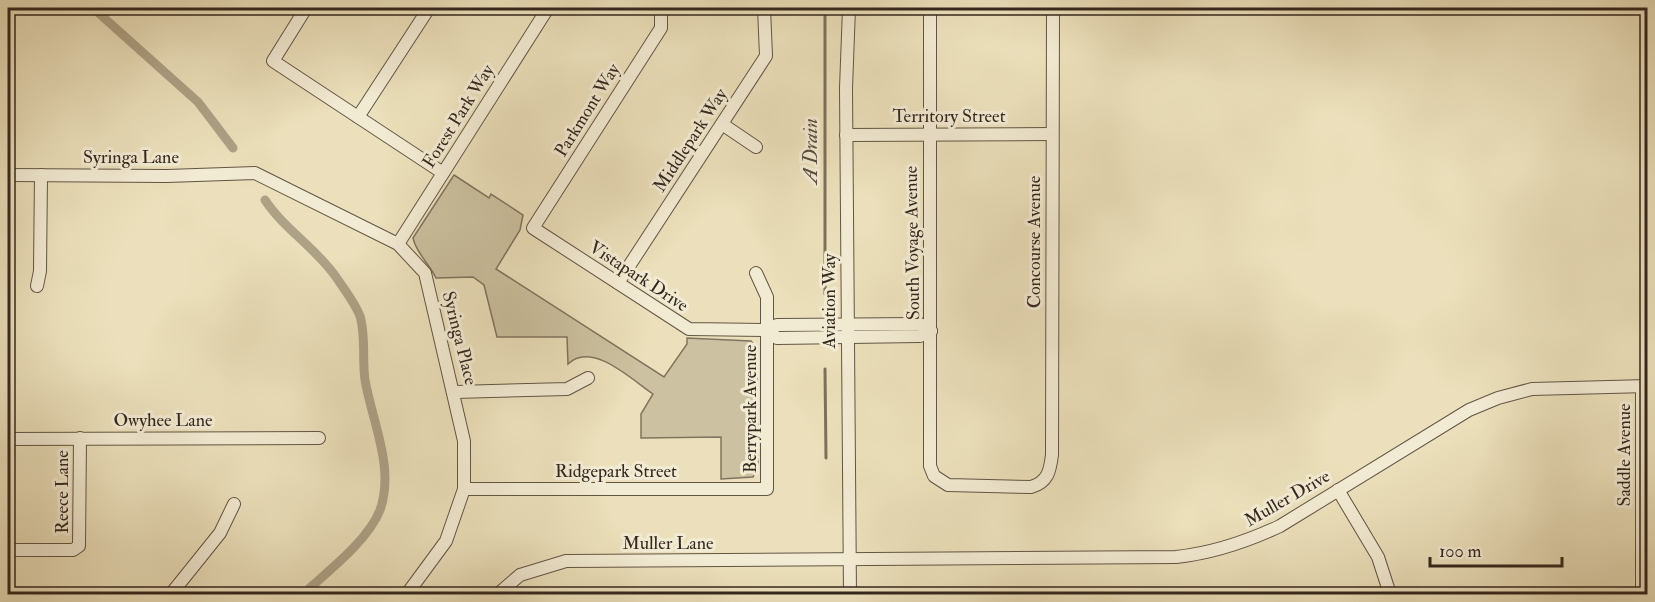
<svg xmlns="http://www.w3.org/2000/svg" width="1655" height="602" font-family="'IM FELL Double Pica',serif">
	<rect width="100%" height="100%" fill="#ebe0bb"/>
	<filter id="stains"><feTurbulence type="fractalNoise" baseFrequency=".00333" numOctaves="4"/><feColorMatrix values="0 0 0 0 .2 0 0 0 0 .09 0 0 0 0 .02 0 0 0 .5 -.17"/></filter>
	<radialGradient id="worn" r=".72"><stop offset=".6" stop-color="#630" stop-opacity="0"/><stop offset="1" stop-color="#630" stop-opacity=".3"/></radialGradient>
	<!-- green -->
	<path fill="#ccc1a0" stroke="#80745f" stroke-width="1.5" d="M454,175L489,198L491,194L523,215L520,230L496,269L664,377L687,344V338L751,341L757,348L758,469L753,477L721,479V437L641,438V414L653,394C631,379 592,341 568,364L567,337H497L484,285L473,277L436,278C429,263 416,253 413,238Z"/>
	<g fill="none" stroke-linecap="round" stroke-linejoin="round">
		<!-- stream -->
		<g stroke="#7d705c" stroke-width="3">
			<polyline points="825,8 825,294"/>
			<polyline points="825,369 826,458"/>
		</g>
		<!-- canal -->
		<g stroke="#ada186" stroke-width="9">
			<polyline points="93,8 198,102 233,148"/>
			<path d="M265,200C284,229 316,248 336,277C344,289 355,303 360,316C366,336 362,360 365,380C372,421 395,468 380,510C368,541 327,572 303,594"/>
		</g>
		<defs>
			<g id="minor">
				<polyline points="306,8 273,61 443,173"/>
				<polyline points="661,8 661,28 533,228 689,329 768,330 777,325 920,324 931,331"/>
				<polyline points="849,8 846,88 850,594"/>
				<path d="M930,8V466L934,476L948,485L1031,487C1048,482 1050,471 1052,455L1053,8"/>
				<polyline points="358,117 429,8"/>
				<polyline points="722,124 756,147"/>
				<polyline points="846,135 1052,134"/>
				<polyline points="8,175 167,176 255,173 398,244 425,273 464,441 464,489 446,541 407,594"/>
				<polyline points="398,244 548,8"/>
				<polyline points="618,283 766,56 764,8"/>
				<polyline points="37,286 40,271 41,175"/>
				<polyline points="768,330 777,338 920,336 931,331"/>
				<polyline points="1642,387 1642,594"/>
				<polyline points="455,392 567,389 588,378"/>
				<polyline points="8,439 319,438"/>
				<polyline points="464,489 767,489 767,297 756,273"/>
				<polyline points="1338,490 1378,557 1390,594"/>
				<polyline points="8,550 73,550 79,546 80,438"/>
				<polyline points="171,594 220,533 234,504"/>
				<path d="M498,594L520,575L566,561L1176,557C1214,553 1246,542 1280,526L1469,410L1498,398L1532,389L1648,386"/>
			</g>
		</defs>
		<!-- minor casing -->
		<use href="#minor" stroke="#625545" stroke-width="14"/>
		<!-- minor -->
		<use href="#minor" stroke="#f2ebd3" stroke-width="12"/>
	</g>
	<g text-anchor="middle" stroke-width="6" stroke-linejoin="round" paint-order="stroke">
		<!-- street labels -->
		<g font-size="18" fill="#34271e" stroke="#f2ebd3">
			<text transform="translate(587 110) rotate(-58)" y="6">Parkmont Way</text>
			<text transform="translate(458 116) rotate(-58)" y="6">Forest Park Way</text>
			<text x="949" y="122">Territory Street</text>
			<text transform="translate(690 140) rotate(-57)" y="6">Middlepark Way</text>
			<text x="131" y="163">Syringa Lane</text>
			<text transform="translate(1034 242) rotate(-90)" y="6">Concourse Avenue</text>
			<text transform="translate(912 243) rotate(-91)" y="6">South Voyage Avenue</text>
			<text transform="translate(639 276) rotate(33)" y="6">Vistapark Drive</text>
			<text transform="translate(829 301) rotate(-90)" y="6">Aviation Way</text>
			<text transform="translate(460 338) rotate(76)" y="6">Syringa Place</text>
			<text transform="translate(750 409) rotate(-90)" y="6">Berrypark Avenue</text>
			<text x="163" y="426">Owyhee Lane</text>
			<text transform="translate(1624 455) rotate(-90)" y="6">Saddle Avenue</text>
			<text x="616" y="477">Ridgepark Street</text>
			<text transform="translate(62 492) rotate(-90)" y="6">Reece Lane</text>
			<text transform="translate(1287 498) rotate(-30)" y="6">Muller Drive</text>
			<text x="668" y="549">Muller Lane</text>
		</g>
		<!-- water labels -->
		<g font-size="20" font-style="italic" fill="#584c3d" stroke="#f2ebd3">
			<text transform="translate(810 151) rotate(-90)" y="7">A Drain</text>
		</g>
	</g>
	<!-- margin -->
	<rect width="1655" height="602" fill="none" stroke="#ebe0bb" stroke-width="30"/>
	<rect x="9" y="9" width="1637" height="584" fill="none" stroke="#34271e" stroke-width="3"/>
	<rect x="15" y="15" width="1625" height="572" fill="none" stroke="#34271e" stroke-width="1.5"/>
	<!-- scale -->
	<path d="M1430 557v9h132v-9" fill="none" stroke="#34271e" stroke-width="3"/>
	<text x="1439" y="557" font-size="18" fill="#34271e" stroke="#f2ebd3" stroke-width="4.5" paint-order="stroke">100 m</text>
	<rect width="100%" height="100%" filter="url(#stains)"/>
	<rect width="100%" height="100%" fill="url(#worn)"/>
</svg>
